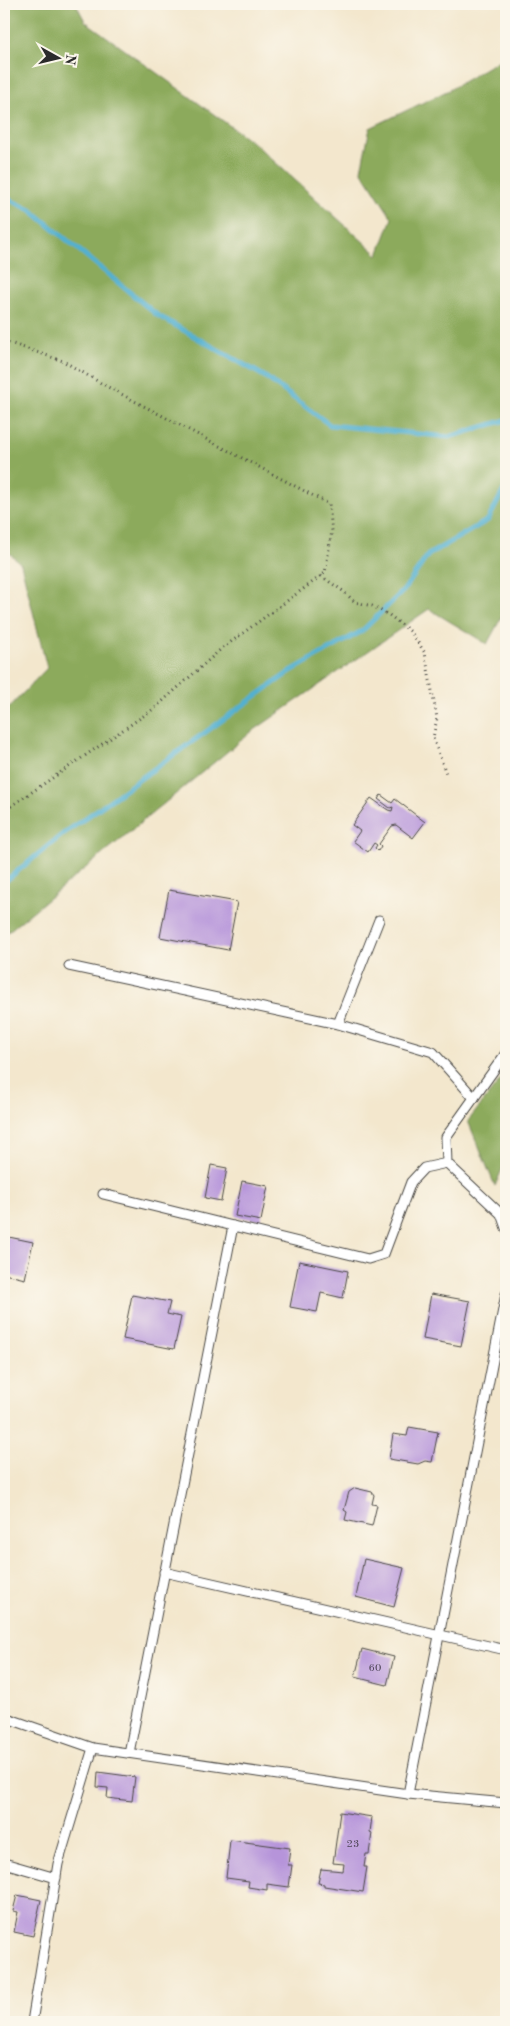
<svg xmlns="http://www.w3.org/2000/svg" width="510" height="2026" font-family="'Old Standard TT',serif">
	<rect width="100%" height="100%" fill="#fbf7ec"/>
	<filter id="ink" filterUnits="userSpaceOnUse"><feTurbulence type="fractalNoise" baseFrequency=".02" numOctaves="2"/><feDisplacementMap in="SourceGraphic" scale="10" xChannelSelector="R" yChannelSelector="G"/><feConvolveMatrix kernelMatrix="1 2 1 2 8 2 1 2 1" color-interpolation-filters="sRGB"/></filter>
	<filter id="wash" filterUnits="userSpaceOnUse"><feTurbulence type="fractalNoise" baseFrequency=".0096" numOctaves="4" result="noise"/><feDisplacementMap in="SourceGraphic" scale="20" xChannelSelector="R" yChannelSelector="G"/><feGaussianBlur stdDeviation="1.12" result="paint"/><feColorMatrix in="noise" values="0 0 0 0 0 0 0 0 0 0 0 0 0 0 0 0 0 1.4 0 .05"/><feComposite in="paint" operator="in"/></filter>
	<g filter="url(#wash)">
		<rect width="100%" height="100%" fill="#f3e7cd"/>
		<!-- forest -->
		<g fill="#8caa5c" stroke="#5c6a44">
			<polygon points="4,4 76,4 85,21 255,144 378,255 392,218 361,170 370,128 449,90 506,56 506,609 487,644 429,609 250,733 4,935 4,713 47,668 21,564 4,548"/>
			<polygon points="506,1073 506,1160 495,1186 468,1121"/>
		</g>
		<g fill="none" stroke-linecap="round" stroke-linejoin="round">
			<!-- stream -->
			<g stroke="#52b0d0" stroke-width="5">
				<polyline points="4,197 31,210 157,315 264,376 330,425 449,437 506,420"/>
				<polyline points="4,882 63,834 291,671 362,631 404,590 428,555 488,520 506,486"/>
			</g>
		</g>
		<g id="blocks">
			<!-- building -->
			<g fill="#b694da">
				<polygon points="381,795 392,803 395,799 425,822 413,838 396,825 392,826 379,844 381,846 378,851 375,848 377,845 374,843 368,852 353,841 360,831 352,825 371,798 388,810 392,811 393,807 390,808 378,799"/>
				<polygon points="169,890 237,902 228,950 160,937"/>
				<polygon points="211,1165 227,1168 221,1201 205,1198"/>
				<polygon points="242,1181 268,1186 261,1221 235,1216"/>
				<polygon points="4,1236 33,1242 25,1279 4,1274"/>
				<polygon points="299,1261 348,1271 343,1298 321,1293 317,1312 290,1307"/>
				<polygon points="431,1294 470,1301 461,1346 423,1339"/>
				<polygon points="132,1295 170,1302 167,1314 181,1317 174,1349 123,1339"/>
				<polygon points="409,1427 438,1432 432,1462 425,1461 418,1464 389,1459 393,1434 407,1436"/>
				<polygon points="355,1488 372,1492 374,1495 372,1504 377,1505 372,1526 345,1520 347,1512 344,1510 349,1492"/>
				<polygon points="364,1559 404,1568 394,1607 356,1597"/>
				<polygon points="362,1649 394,1657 387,1685 355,1677"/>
				<polygon points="98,1772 135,1777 132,1801 107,1798 108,1788 97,1787"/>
				<polygon points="340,1812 372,1817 370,1832 372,1833 369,1854 366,1854 364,1867 367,1867 363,1892 324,1886 324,1884 318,1883 321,1869 343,1871 344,1864 333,1863"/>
				<polygon points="230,1840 290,1848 288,1865 292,1865 289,1887 267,1884 267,1890 248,1887 249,1881 226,1878"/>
				<polygon points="17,1895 41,1900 33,1936 14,1932 18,1912 13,1911"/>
			</g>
		</g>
	</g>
	<g filter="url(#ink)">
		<use href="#blocks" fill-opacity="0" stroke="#494743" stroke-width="1"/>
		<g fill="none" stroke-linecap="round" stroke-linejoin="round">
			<defs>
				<g id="lane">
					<polyline points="69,966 338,1024 433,1052 474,1098"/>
					<polyline points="338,1024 379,920"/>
					<polyline points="506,1053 446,1137 447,1163 501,1214 506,1228"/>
					<polyline points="103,1194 233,1226"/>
					<polyline points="164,1572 506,1650"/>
					<polyline points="4,1717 93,1748 408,1794 506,1803"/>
					<polyline points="129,1753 233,1226 368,1259 384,1254 411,1182 424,1168 447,1163"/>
					<polyline points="408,1794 506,1294"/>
					<polyline points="4,1863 56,1878"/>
					<polyline points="32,2022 58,1864 93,1748"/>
				</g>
			</defs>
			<!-- lane casing -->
			<use href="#lane" stroke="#494743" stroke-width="11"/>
			<!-- path -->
			<g stroke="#494743" stroke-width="3" stroke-dasharray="1 4" stroke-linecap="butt">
				<polyline points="4,341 63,361 106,386 329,504 332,531 325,573 220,650 155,708 4,811"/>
				<polyline points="321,576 343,591 355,602 372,606 389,615 411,632 425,653 437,718 433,738 447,776"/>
			</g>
			<!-- lane -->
			<use href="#lane" stroke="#fff" stroke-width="9"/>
		</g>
	</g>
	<g text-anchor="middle" stroke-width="4.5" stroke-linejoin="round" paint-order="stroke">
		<!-- number labels -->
		<g font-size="11" fill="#4e4557">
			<text x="375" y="1671">60</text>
			<text x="353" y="1847">23</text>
		</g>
	</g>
	<!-- margin -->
	<rect width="510" height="2026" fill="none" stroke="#fbf7ec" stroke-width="20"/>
	<!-- north arrow -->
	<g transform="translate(58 58) rotate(98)" stroke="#fbf7ec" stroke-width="4" paint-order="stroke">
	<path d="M0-4L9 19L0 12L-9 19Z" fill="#2b2b2b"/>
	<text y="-8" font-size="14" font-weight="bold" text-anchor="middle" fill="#2b2b2b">N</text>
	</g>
</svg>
